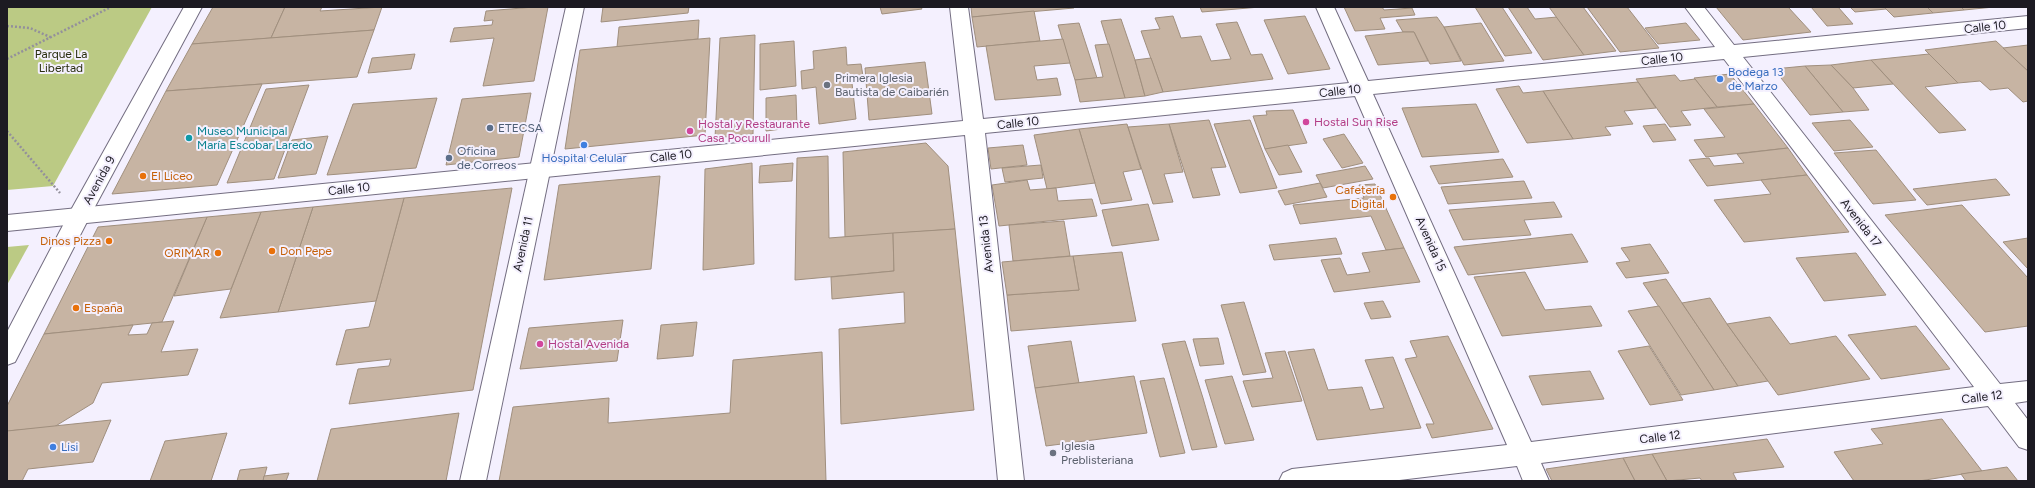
<svg xmlns="http://www.w3.org/2000/svg" width="2035" height="488" font-family="Figtree,sans-serif">
	<rect width="100%" height="100%" fill="#f4f0fe"/>
	<!-- green -->
	<g fill="#bbca84">
		<polygon points="7,7 152,7 53,186 7,190"/>
		<polygon points="29,245 7,285 7,247"/>
	</g>
	<!-- building -->
	<g fill="#c7b4a3" stroke="#a08f7e">
		<polygon points="213,7 285,7 271,38 192,44"/>
		<polygon points="285,7 322,7 320,11 382,7 374,30 271,38"/>
		<polygon points="534,7 548,7 534,81 483,86 494,38 450,42 454,28 492,25 493,20 484,21 486,11"/>
		<polygon points="603,7 689,7 688,13 601,22"/>
		<polygon points="880,7 921,7 922,9 882,14"/>
		<polygon points="971,7 1074,7 1074,8 972,17"/>
		<polygon points="1200,7 1260,7 1202,12"/>
		<polygon points="1344,7 1382,7 1384,10 1412,8 1415,15 1380,18 1385,29 1355,31"/>
		<polygon points="1475,7 1502,7 1532,53 1505,56"/>
		<polygon points="1508,7 1527,7 1535,19 1557,17 1584,55 1543,60"/>
		<polygon points="1549,7 1583,7 1616,51 1584,55"/>
		<polygon points="1587,7 1627,7 1659,48 1620,52"/>
		<polygon points="1716,7 1788,7 1811,32 1743,40"/>
		<polygon points="1811,7 1838,7 1853,24 1827,26"/>
		<polygon points="1850,7 1884,7 1886,9 1855,12"/>
		<polygon points="1884,7 1927,7 1933,13 1894,17"/>
		<polygon points="1927,7 1961,7 1964,10 1933,13"/>
		<polygon points="1961,7 1994,7 1964,10"/>
		<polygon points="1034,11 1040,41 977,47 972,17"/>
		<polygon points="1173,16 1181,38 1201,36 1211,61 1231,59 1216,24 1237,22 1251,55 1262,54 1273,79 1163,92 1141,31 1160,29 1155,18"/>
		<polygon points="1305,16 1330,69 1288,74 1264,20"/>
		<polygon points="1437,17 1444,27 1461,61 1430,64 1414,32 1403,32 1396,20"/>
		<polygon points="1121,19 1135,60 1145,96 1125,98 1101,21"/>
		<polygon points="699,20 698,39 617,47 619,27"/>
		<polygon points="1079,23 1097,78 1075,80 1058,25"/>
		<polygon points="1481,23 1504,61 1464,65 1444,27"/>
		<polygon points="1686,23 1700,40 1658,44 1645,28"/>
		<polygon points="374,30 357,77 166,91 192,44"/>
		<polygon points="1403,32 1414,32 1428,61 1378,65 1365,36"/>
		<polygon points="755,35 753,134 715,138 720,38"/>
		<polygon points="710,38 705,135 565,149 580,50"/>
		<polygon points="1063,39 1070,63 1034,66 1037,80 1057,78 1061,95 995,100 986,46"/>
		<polygon points="794,41 796,86 760,90 760,44"/>
		<polygon points="1996,41 2028,71 2028,101 2023,102 2008,88 1990,90 1980,81 1958,83 1925,50"/>
		<polygon points="1109,44 1125,98 1080,102 1075,80 1103,77 1095,45"/>
		<polygon points="2028,45 2028,71 2003,48"/>
		<polygon points="846,47 847,65 861,64 864,82 852,83 856,119 819,124 816,87 802,89 801,71 814,69 813,51"/>
		<polygon points="415,54 411,69 368,73 372,58"/>
		<polygon points="1929,54 1958,83 1925,87 1966,130 1939,133 1871,60"/>
		<polygon points="1151,58 1163,92 1145,96 1135,60"/>
		<polygon points="1871,60 1893,84 1853,88 1831,65"/>
		<polygon points="925,62 932,114 869,120 865,68"/>
		<polygon points="1831,65 1853,88 1869,110 1843,112 1805,66"/>
		<polygon points="1805,66 1843,112 1810,115 1774,69"/>
		<polygon points="1730,74 1754,104 1717,107 1694,78"/>
		<polygon points="1675,75 1680,81 1695,79 1717,107 1681,111 1691,125 1670,127 1636,79"/>
		<polygon points="1638,82 1656,108 1624,111 1633,124 1605,127 1611,135 1573,139 1543,91"/>
		<polygon points="262,84 217,185 112,194 166,91"/>
		<polygon points="309,85 274,179 227,183 266,89"/>
		<polygon points="1519,86 1523,93 1543,91 1573,139 1527,143 1496,89"/>
		<polygon points="531,93 519,157 446,165 462,99"/>
		<polygon points="796,95 797,127 766,131 766,98"/>
		<polygon points="437,98 416,168 327,175 353,104"/>
		<polygon points="1476,104 1499,152 1422,157 1402,108"/>
		<polygon points="1754,104 1788,148 1706,157 1694,140 1725,137 1704,109"/>
		<polygon points="1293,110 1307,143 1265,149 1253,116 1267,115 1266,111"/>
		<polygon points="1209,120 1226,167 1211,168 1220,195 1193,198 1169,124"/>
		<polygon points="1250,120 1277,188 1240,193 1214,124"/>
		<polygon points="1850,120 1873,147 1834,151 1812,123"/>
		<polygon points="1127,124 1141,169 1123,172 1132,200 1101,204 1079,129"/>
		<polygon points="1169,124 1183,172 1164,174 1173,202 1153,204 1128,127"/>
		<polygon points="1665,124 1676,140 1653,142 1643,126"/>
		<polygon points="1079,129 1095,183 1047,189 1034,135"/>
		<polygon points="1344,134 1363,163 1342,168 1323,139"/>
		<polygon points="328,136 316,174 278,178 292,140"/>
		<polygon points="926,143 948,166 955,229 845,237 843,152"/>
		<polygon points="1023,145 1027,165 991,169 988,148"/>
		<polygon points="1288,145 1302,172 1279,175 1265,149"/>
		<polygon points="1788,148 1807,175 1707,186 1689,160 1709,158 1714,166 1744,163 1737,154"/>
		<polygon points="1876,150 1916,200 1873,204 1834,153"/>
		<polygon points="828,156 829,238 893,233 894,271 795,280 797,158"/>
		<polygon points="1503,159 1513,177 1439,184 1430,166"/>
		<polygon points="752,163 754,264 703,270 705,169"/>
		<polygon points="793,163 792,181 759,183 760,166"/>
		<polygon points="1041,165 1043,178 1005,182 1002,168"/>
		<polygon points="1365,166 1373,179 1323,188 1316,175"/>
		<polygon points="1807,175 1849,232 1744,242 1714,200 1771,194 1761,180"/>
		<polygon points="660,176 651,269 544,280 559,185"/>
		<polygon points="1996,179 2010,195 1927,205 1913,189"/>
		<polygon points="1027,180 1030,190 1056,188 1058,201 1092,199 1097,216 999,226 992,185"/>
		<polygon points="1524,181 1532,198 1448,204 1441,187"/>
		<polygon points="1320,183 1327,197 1285,205 1278,191"/>
		<polygon points="1375,184 1404,248 1386,250 1371,216 1300,224 1293,205 1364,198 1359,185"/>
		<polygon points="512,188 473,390 349,404 358,369 389,366 391,359 336,365 346,330 369,327 404,198"/>
		<polygon points="404,198 376,301 278,312 313,207"/>
		<polygon points="1554,202 1562,217 1524,220 1531,235 1463,240 1449,210"/>
		<polygon points="1148,204 1159,240 1112,246 1102,210"/>
		<polygon points="1962,205 2028,278 2028,326 1985,332 1885,215"/>
		<polygon points="313,207 278,312 220,318 261,212"/>
		<polygon points="261,212 231,289 174,296 207,217"/>
		<polygon points="207,217 162,322 44,334 98,227"/>
		<polygon points="1064,221 1070,256 1013,261 1009,225"/>
		<polygon points="955,229 974,410 841,424 839,329 905,323 904,292 832,299 831,277 894,271 893,233"/>
		<polygon points="1572,234 1588,262 1468,275 1454,247"/>
		<polygon points="1336,238 1342,254 1274,260 1269,245"/>
		<polygon points="2028,238 2028,269 2003,242"/>
		<polygon points="1650,244 1669,273 1626,278 1616,263 1630,261 1621,248"/>
		<polygon points="1404,248 1420,282 1334,292 1321,260 1340,258 1347,275 1370,272 1362,253"/>
		<polygon points="1122,252 1136,321 1011,331 1007,295 1079,290 1073,256"/>
		<polygon points="1856,253 1886,295 1824,301 1796,258"/>
		<polygon points="1073,256 1079,290 1007,295 1002,262"/>
		<polygon points="1525,272 1545,310 1591,306 1602,326 1502,336 1474,277"/>
		<polygon points="1666,279 1682,303 1738,386 1714,390 1643,283"/>
		<polygon points="1710,298 1727,324 1768,381 1738,386 1682,303"/>
		<polygon points="1383,301 1391,317 1371,319 1364,303"/>
		<polygon points="1244,302 1266,372 1243,375 1221,305"/>
		<polygon points="1659,306 1714,390 1681,395 1628,311"/>
		<polygon points="1770,317 1790,344 1836,336 1870,379 1778,395 1727,324"/>
		<polygon points="623,320 617,361 520,369 529,328"/>
		<polygon points="174,321 161,352 198,349 188,375 102,383 93,403 54,427 7,431 7,406 44,334 133,325 128,335 147,334 152,323"/>
		<polygon points="697,322 693,356 657,359 661,325"/>
		<polygon points="1916,326 1950,369 1881,379 1848,335"/>
		<polygon points="1448,336 1493,429 1432,438 1426,424 1434,424 1405,359 1417,357 1410,341"/>
		<polygon points="1218,338 1224,364 1200,366 1193,339"/>
		<polygon points="1071,341 1079,383 1035,388 1028,346"/>
		<polygon points="1185,341 1203,398 1217,447 1192,450 1162,344"/>
		<polygon points="1649,346 1683,400 1650,405 1618,351"/>
		<polygon points="1314,349 1328,390 1362,387 1370,410 1384,408 1365,360 1393,357 1421,428 1317,440 1288,352"/>
		<polygon points="1285,351 1302,401 1252,407 1243,381 1273,378 1265,353"/>
		<polygon points="822,352 826,481 499,481 513,407 609,398 608,423 730,413 733,360"/>
		<polygon points="1590,371 1604,399 1542,405 1529,376"/>
		<polygon points="1134,376 1147,433 1046,446 1035,388"/>
		<polygon points="1232,376 1254,440 1225,444 1205,380"/>
		<polygon points="1164,378 1185,453 1160,457 1140,381"/>
		<polygon points="459,413 446,481 317,481 331,429"/>
		<polygon points="1942,419 1982,471 1919,481 1854,481 1834,452 1883,444 1871,429"/>
		<polygon points="111,420 93,462 28,469 22,481 7,481 7,431"/>
		<polygon points="227,433 211,481 150,481 165,441"/>
		<polygon points="1767,439 1784,467 1733,473 1737,481 1702,481 1700,478 1667,481 1652,454"/>
		<polygon points="1652,454 1667,481 1635,481 1623,458"/>
		<polygon points="1623,458 1635,481 1552,481 1546,469"/>
		<polygon points="267,467 263,481 237,481 240,470"/>
		<polygon points="2007,467 2018,481 1966,481 1961,474"/>
		<polygon points="289,473 286,481 263,481 264,476"/>
	</g>
	<g fill="none" stroke-linecap="round" stroke-linejoin="round">
		<defs>
			<path id="minor" d="M950,7H968L983,119L1349,83L1316,7H1334L1368,81L1715,47L1685,7H1704L1734,45L2028,16V28L1743,57L2000,384L2028,381V401L2015,403L2028,420V450L2019,447L1988,406L1541,463L1549,481H1523L1517,466L1391,481H1279L1283,473L1292,469L1507,445L1355,96L985,133L1024,481H998L965,135L7,231V215L963,121ZM1724,59L1974,387L1531,442L1373,94Z"/>
			<g id="major">
				<polygon points="184,7 202,7 90,216 15,362 7,365 7,332 71,210"/>
				<polygon points="566,7 584,7 486,481 460,481"/>
			</g>
		</defs>
		<!-- minor casing -->
		<use href="#minor" stroke="#736d81" stroke-width="2"/>
		<!-- major casing -->
		<use href="#major" stroke="#736d81" stroke-width="2"/>
		<!-- path -->
		<g stroke="#93909b" stroke-width="2.5" stroke-dasharray="2 2" stroke-linecap="butt">
			<polyline points="7,26 30,28 50,37"/>
			<polyline points="7,59 111,7"/>
			<polyline points="7,131 60,193"/>
		</g>
		<!-- minor -->
		<use href="#minor" fill="#fff" fill-rule="evenodd"/>
		<!-- major -->
		<use href="#major" fill="#fff" fill-rule="evenodd"/>
	</g>
	<!-- markers -->
	<g fill="#3f7fe0" stroke="#f4f0fe" stroke-width="1.5">
		<circle cx="1720" cy="79" r="4"/>
		<circle cx="584" cy="145" r="4"/>
		<circle cx="53" cy="447" r="4"/>
	</g>
	<g fill="#6b7280" stroke="#f4f0fe" stroke-width="1.5">
		<circle cx="827" cy="85" r="4"/>
		<circle cx="1053" cy="453" r="4"/>
	</g>
	<g fill="#d1479c" stroke="#f4f0fe" stroke-width="1.5">
		<circle cx="1306" cy="122" r="4"/>
		<circle cx="690" cy="131" r="4"/>
		<circle cx="540" cy="344" r="4"/>
	</g>
	<g fill="#5c6f8a" stroke="#f4f0fe" stroke-width="1.5">
		<circle cx="490" cy="128" r="4"/>
		<circle cx="449" cy="158" r="4"/>
	</g>
	<circle fill="#0f9aa8" stroke="#f4f0fe" stroke-width="1.5" cx="189" cy="138" r="4"/>
	<g fill="#e8710a" stroke="#f4f0fe" stroke-width="1.5">
		<circle cx="143" cy="176" r="4"/>
		<circle cx="1393" cy="197" r="4"/>
		<circle cx="109" cy="241" r="4"/>
		<circle cx="272" cy="251" r="4"/>
		<circle cx="218" cy="253" r="4"/>
		<circle cx="76" cy="308" r="4"/>
	</g>
	<g text-anchor="middle" stroke-width="4" stroke-linejoin="round" paint-order="stroke">
		<!-- street labels -->
		<g font-size="12" fill="#1c1a22" stroke="#f4f0fe">
			<text transform="translate(1985 27) rotate(-6)" y="4">Calle 10</text>
			<text transform="translate(1662 59) rotate(-6)" y="4">Calle 10</text>
			<text transform="translate(1340 91) rotate(-6)" y="4">Calle 10</text>
			<text transform="translate(1018 123) rotate(-6)" y="4">Calle 10</text>
			<text transform="translate(671 156) rotate(-6)" y="4">Calle 10</text>
			<text transform="translate(99 180) rotate(-61)" y="4">Avenida 9</text>
			<text transform="translate(349 189) rotate(-6)" y="4">Calle 10</text>
			<text transform="translate(1861 223) rotate(52)" y="4">Avenida 17</text>
			<text transform="translate(523 244) rotate(-78)" y="4">Avenida 11</text>
			<text transform="translate(986 244) rotate(-96)" y="4">Avenida 13</text>
			<text transform="translate(1431 244) rotate(66)" y="4">Avenida 15</text>
			<text transform="translate(1982 397) rotate(-7)" y="4">Calle 12</text>
			<text transform="translate(1660 437) rotate(-7)" y="4">Calle 12</text>
		</g>
		<!-- park labels -->
		<g font-size="12" fill="#292e0f" stroke="#f4f0fe">
			<text x="61" y="58">Parque La<tspan x="61" dy="14">Libertad</tspan></text>
		</g>
		<!-- shop labels -->
		<g font-size="12" fill="#366cbe" stroke="#f4f0fe" text-anchor="start">
			<text x="1728" y="76">Bodega 13<tspan x="1728" dy="14">de Marzo</tspan></text>
			<text x="584" y="162" text-anchor="middle">Hospital Celular</text>
			<text x="61" y="451">Lisi</text>
		</g>
		<!-- worship labels -->
		<g font-size="12" fill="#5b616d" stroke="#f4f0fe" text-anchor="start">
			<text x="835" y="82">Primera Iglesia<tspan x="835" dy="14">Bautista de Caibarién</tspan></text>
			<text x="1061" y="450">Iglesia<tspan x="1061" dy="14">Preblisteriana</tspan></text>
		</g>
		<!-- hotel labels -->
		<g font-size="12" fill="#b23c85" stroke="#f4f0fe" text-anchor="start">
			<text x="1314" y="126">Hostal Sun Rise</text>
			<text x="698" y="128">Hostal y Restaurante<tspan x="698" dy="14">Casa Pocurull</tspan></text>
			<text x="548" y="348">Hostal Avenida</text>
		</g>
		<!-- service labels -->
		<g font-size="12" fill="#4e5e75" stroke="#f4f0fe" text-anchor="start">
			<text x="498" y="132">ETECSA</text>
			<text x="457" y="155">Oficina<tspan x="457" dy="14">de Correos</tspan></text>
		</g>
		<!-- culture labels -->
		<g font-size="12" fill="#0d838f" stroke="#f4f0fe" text-anchor="start">
			<text x="197" y="135">Museo Municipal<tspan x="197" dy="14">María Escobar Laredo</tspan></text>
		</g>
		<!-- food labels -->
		<g font-size="12" fill="#c56008" stroke="#f4f0fe" text-anchor="start">
			<text x="151" y="180">El Liceo</text>
			<text x="1385" y="194" text-anchor="end">Cafetería<tspan x="1385" dy="14">Digital</tspan></text>
			<text x="101" y="245" text-anchor="end">Dinos Pizza</text>
			<text x="280" y="255">Don Pepe</text>
			<text x="210" y="257" text-anchor="end">ORIMAR</text>
			<text x="84" y="312">España</text>
		</g>
	</g>
	<!-- border -->
	<rect width="2035" height="488" fill="none" stroke="#1c1a22" stroke-width="16"/>
</svg>
